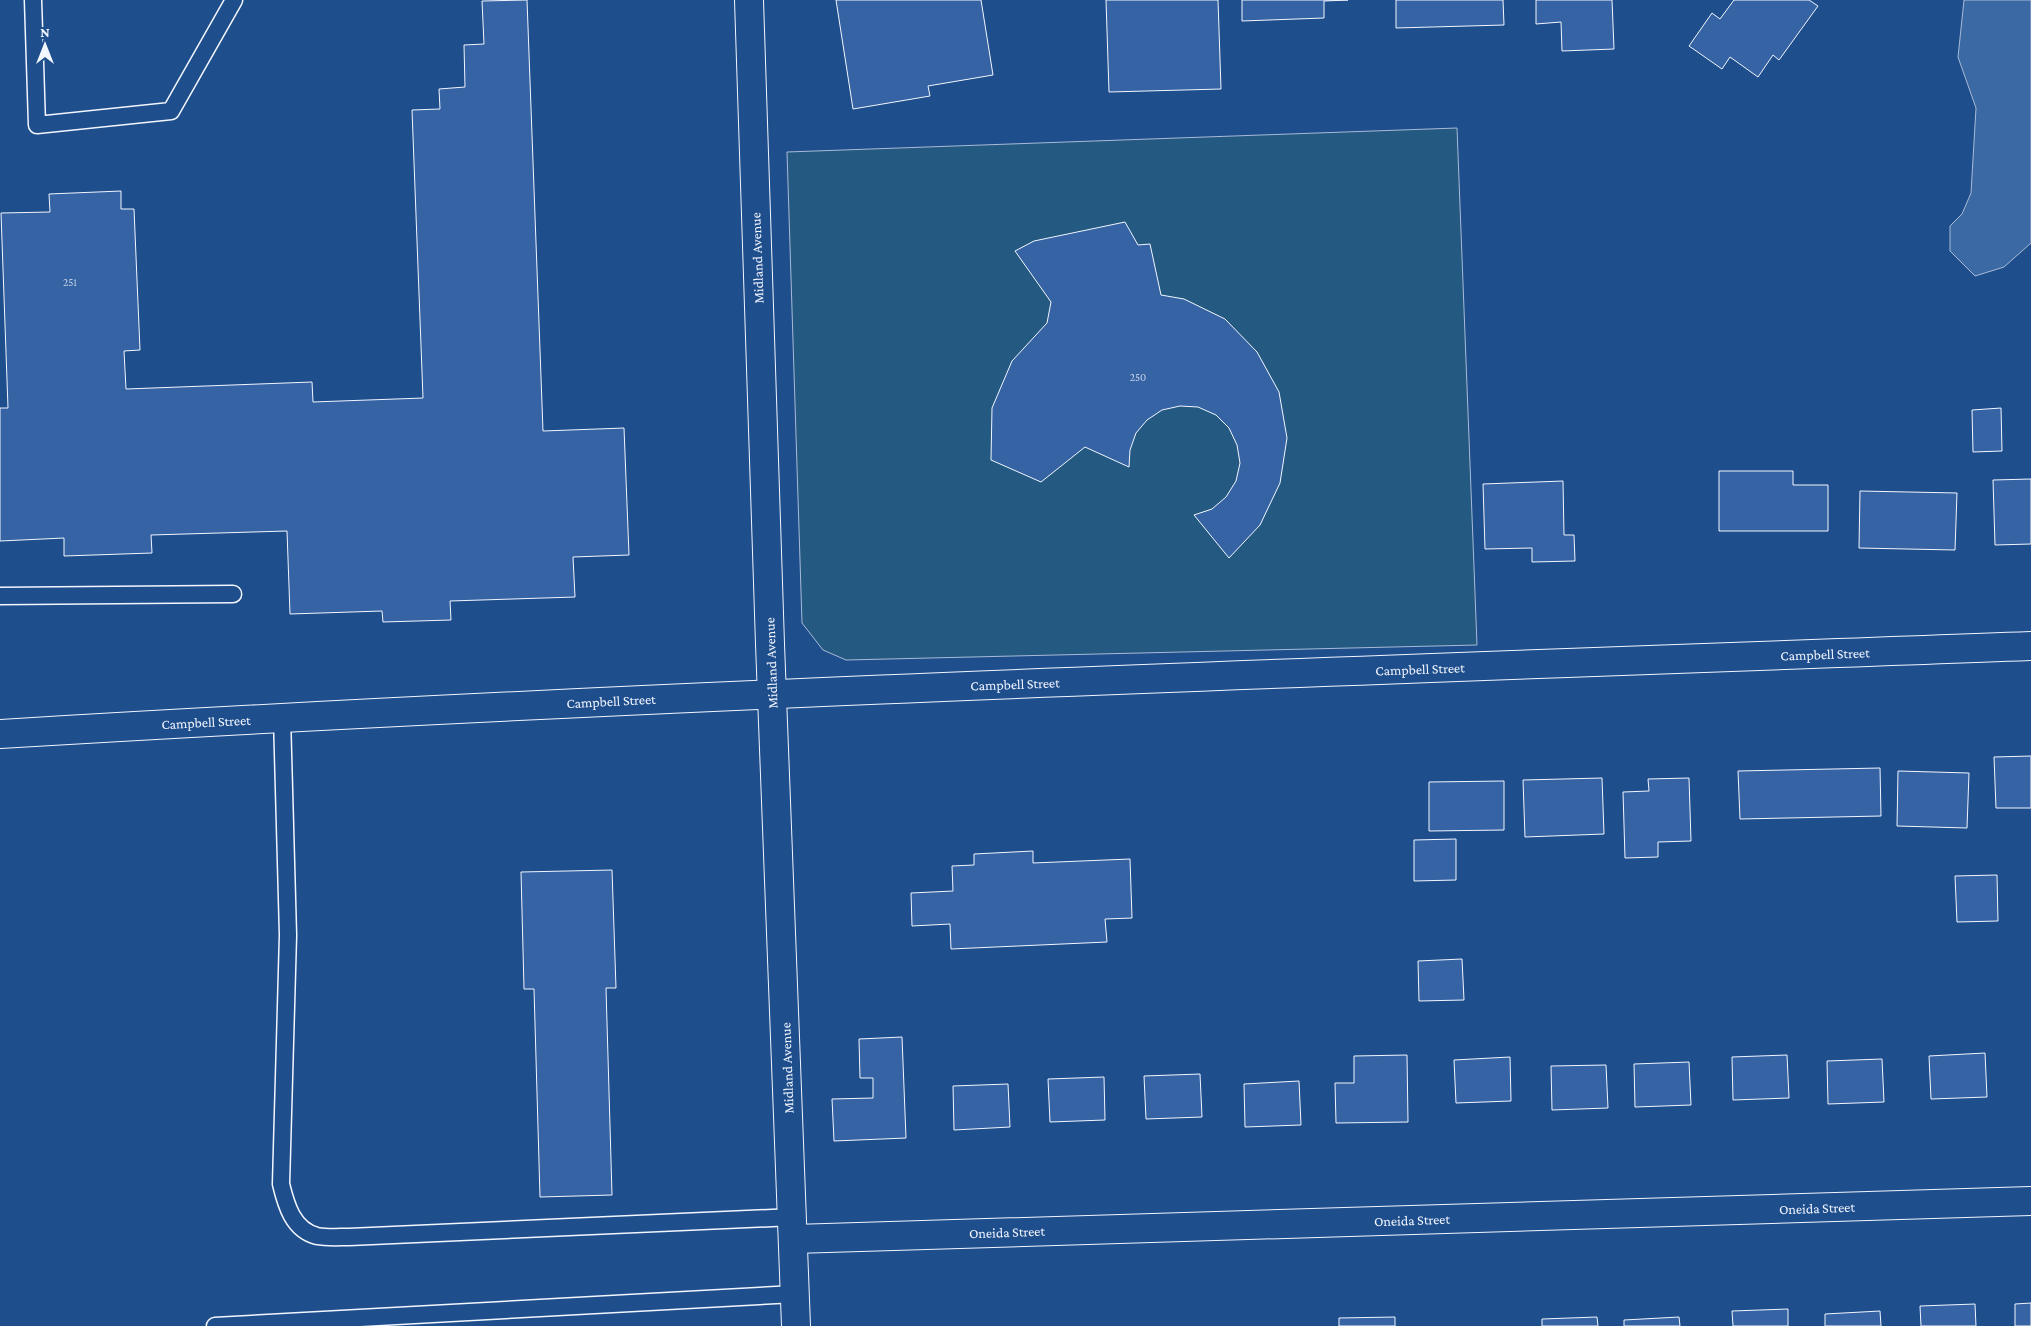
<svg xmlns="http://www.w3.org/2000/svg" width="2031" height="1326" font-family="'Crimson Pro',serif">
	<rect width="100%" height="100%" fill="#1f4e8c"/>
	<!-- green -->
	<polygon fill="#245a82" stroke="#a8bbd7" points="1457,128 1477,645 846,660 823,650 802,623 787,152"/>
	<!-- water -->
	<polygon fill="#3b69a3" stroke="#a8bbd7" points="1964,0 2031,0 2031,243 2004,267 1975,276 1950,251 1950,226 1962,214 1971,193 1976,108 1958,57"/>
	<!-- building -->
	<g fill="#3563a3" stroke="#f2f6ff">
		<polygon points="527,0 543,431 624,428 629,555 573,557 575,597 450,601 451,620 383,622 382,611 290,614 287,531 151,535 152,553 64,556 64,538 0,541 0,408 8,408 1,213 50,212 49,194 121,191 121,209 134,209 140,350 124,351 126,389 312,382 313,402 423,398 412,110 440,109 439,89 465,87 464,45 484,44 482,1"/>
		<polygon points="836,0 981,0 993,75 928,86 930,96 853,109"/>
		<polygon points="1106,0 1218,0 1221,89 1109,92"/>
		<polygon points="1242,0 1348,0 1324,1 1324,18 1242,21"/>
		<polygon points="1396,0 1503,0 1504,25 1396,28"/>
		<polygon points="1536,0 1612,0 1614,49 1562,51 1561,22 1536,24"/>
		<polygon points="1734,0 1809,0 1818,6 1779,60 1773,55 1758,77 1730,57 1722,69 1689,46 1712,13 1720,19"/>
		<polygon points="1125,222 1138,245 1150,244 1161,295 1184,299 1225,319 1257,352 1279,392 1287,438 1280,483 1260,525 1229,558 1194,515 1212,509 1226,497 1236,481 1240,463 1237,445 1229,428 1216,415 1198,407 1180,406 1162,410 1147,420 1136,433 1130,450 1129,467 1085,447 1041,482 991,460 992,408 1012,361 1047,323 1051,302 1015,251 1034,241"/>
		<polygon points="2001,408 2002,451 1973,452 1972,410"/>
		<polygon points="1719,471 1793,471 1793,485 1828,485 1828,531 1719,531"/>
		<polygon points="2031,479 2031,544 1995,545 1993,480"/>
		<polygon points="1563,481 1564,535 1574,535 1575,561 1532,562 1532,548 1485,549 1483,484"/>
		<polygon points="1860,491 1957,493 1955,550 1859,548"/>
		<polygon points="2031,756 2031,808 1996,808 1994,757"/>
		<polygon points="1880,768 1881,816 1740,819 1738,771"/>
		<polygon points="1898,771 1969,773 1967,828 1897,826"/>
		<polygon points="1602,778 1604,834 1525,837 1523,780"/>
		<polygon points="1689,778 1691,841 1658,842 1658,857 1625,858 1623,792 1649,791 1648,779"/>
		<polygon points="1504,781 1504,830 1429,831 1429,782"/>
		<polygon points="1456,839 1456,880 1414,881 1414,840"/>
		<polygon points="1033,851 1033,863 1130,859 1132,918 1105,919 1107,942 951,949 950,924 912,926 911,893 953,891 952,866 974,865 974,854"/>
		<polygon points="612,870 616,988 606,988 612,1195 540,1197 534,989 524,989 521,872"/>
		<polygon points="1997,875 1998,921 1957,922 1955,876"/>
		<polygon points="1462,959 1464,1000 1419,1001 1418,961"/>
		<polygon points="902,1037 906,1138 834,1141 832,1099 873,1098 873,1078 860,1078 859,1039"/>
		<polygon points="1985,1053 1987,1097 1931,1099 1929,1056"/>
		<polygon points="1407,1055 1408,1122 1336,1123 1335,1083 1354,1083 1354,1056"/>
		<polygon points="1787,1055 1789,1098 1733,1100 1732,1057"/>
		<polygon points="1510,1057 1511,1101 1456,1103 1454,1060"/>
		<polygon points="1882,1059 1884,1102 1828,1104 1827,1061"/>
		<polygon points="1689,1062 1691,1105 1635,1107 1634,1064"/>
		<polygon points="1606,1065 1608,1108 1552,1110 1551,1066"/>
		<polygon points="1200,1074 1202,1117 1146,1119 1144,1076"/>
		<polygon points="1104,1077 1105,1120 1050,1122 1048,1079"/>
		<polygon points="1299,1081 1301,1125 1245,1127 1244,1084"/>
		<polygon points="1008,1084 1010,1127 954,1130 953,1086"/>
		<polygon points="2031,1303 2031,1326 2015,1326 2015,1304"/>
		<polygon points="1975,1304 1976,1326 1921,1326 1920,1306"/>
		<polygon points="1788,1309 1788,1326 1733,1326 1732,1311"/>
		<polygon points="1880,1311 1881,1326 1825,1326 1825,1314"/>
		<polygon points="1395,1317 1395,1326 1339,1326 1339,1318"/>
		<polygon points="1597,1317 1598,1326 1542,1326 1542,1319"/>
		<polygon points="1679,1317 1680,1326 1624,1326 1624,1320"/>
	</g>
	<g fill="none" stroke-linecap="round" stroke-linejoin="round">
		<defs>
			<g id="service">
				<polyline points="33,0 37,125 171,111 234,0"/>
				<polyline points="0,596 233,594"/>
				<path d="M282,717L288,935L281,1184C286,1205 293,1230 317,1236C327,1238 339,1237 349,1237L793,1217"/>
				<polyline points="215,1326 795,1294"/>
			</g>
			<g id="minor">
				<path d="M0,734C676,693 1354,671 2031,646"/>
				<polyline points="794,1239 2031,1201"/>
			</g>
			<polyline id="secondary" points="749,0 770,644 796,1326"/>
		</defs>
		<!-- service casing -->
		<use href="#service" stroke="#f2f6ff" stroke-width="19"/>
		<!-- minor casing -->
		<use href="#minor" stroke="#f2f6ff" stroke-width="30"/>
		<!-- secondary casing -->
		<use href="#secondary" stroke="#f2f6ff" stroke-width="30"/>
		<!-- service -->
		<use href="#service" stroke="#1f4e8c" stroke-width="16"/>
		<!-- minor -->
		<use href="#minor" stroke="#1f4e8c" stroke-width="28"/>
		<!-- secondary -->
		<use href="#secondary" stroke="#1f4e8c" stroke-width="28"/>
	</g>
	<g text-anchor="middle" stroke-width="4" stroke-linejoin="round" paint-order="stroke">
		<!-- number labels -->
		<g font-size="11" fill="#c3d1e8">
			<text x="70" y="286">251</text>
			<text x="1138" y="381">250</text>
		</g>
		<!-- street labels -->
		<g font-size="14" fill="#f2f6ff" stroke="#1f4e8c">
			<text transform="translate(757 258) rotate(-92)" y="5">Midland Avenue</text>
			<text transform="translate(1825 654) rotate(-2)" y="5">Campbell Street</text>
			<text transform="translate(771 663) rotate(-92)" y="5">Midland Avenue</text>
			<text transform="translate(1420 669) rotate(-2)" y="5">Campbell Street</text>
			<text transform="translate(1015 684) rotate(-2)" y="5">Campbell Street</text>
			<text transform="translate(611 701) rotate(-3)" y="5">Campbell Street</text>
			<text transform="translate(206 722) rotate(-3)" y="5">Campbell Street</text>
			<text transform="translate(787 1068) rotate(-92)" y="5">Midland Avenue</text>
			<text transform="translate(1817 1208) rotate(-2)" y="5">Oneida Street</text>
			<text transform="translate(1412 1220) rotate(-2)" y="5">Oneida Street</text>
			<text transform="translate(1007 1232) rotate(-2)" y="5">Oneida Street</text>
		</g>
	</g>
	<!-- north arrow -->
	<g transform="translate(45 45)" stroke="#1f4e8c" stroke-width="4" paint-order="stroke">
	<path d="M0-4L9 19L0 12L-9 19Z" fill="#f2f6ff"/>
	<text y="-8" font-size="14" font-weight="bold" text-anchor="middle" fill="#f2f6ff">N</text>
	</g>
</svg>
